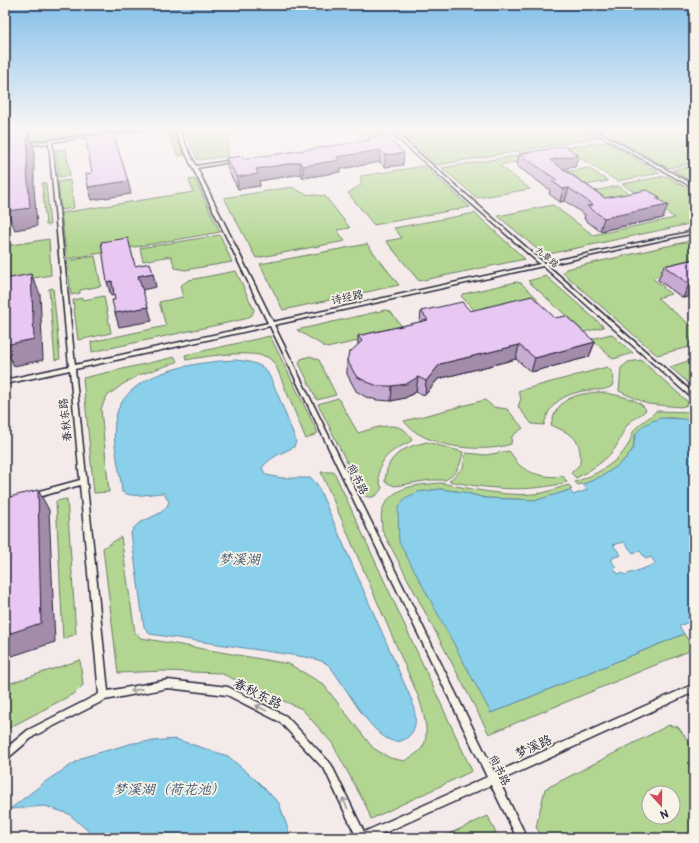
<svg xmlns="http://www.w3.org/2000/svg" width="699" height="843" font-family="Pangolin,'LXGW WenKai TC',sans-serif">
	<rect width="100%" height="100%" fill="#f4eaea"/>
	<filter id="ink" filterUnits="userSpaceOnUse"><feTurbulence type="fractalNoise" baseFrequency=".025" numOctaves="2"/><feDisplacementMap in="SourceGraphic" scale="8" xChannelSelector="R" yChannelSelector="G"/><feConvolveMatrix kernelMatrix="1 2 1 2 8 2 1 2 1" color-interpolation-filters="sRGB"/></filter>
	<g filter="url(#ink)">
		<!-- green -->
		<g fill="#b2d691" stroke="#6a7c66" fill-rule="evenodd">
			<polygon points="76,129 124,129 5,144 5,141 12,140 18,137"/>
			<path d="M183,129H242C224,135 228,138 228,156L198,160Z"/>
			<polygon points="351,129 382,129 386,133 364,136"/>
			<polygon points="397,129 582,129 597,138 437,165"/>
			<polygon points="597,129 694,129 694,163 668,168"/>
			<polygon points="172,130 184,155 178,156 167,131"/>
			<polygon points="607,142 660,173 617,181 572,153 499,165 530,189 477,198 442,168 595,143"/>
			<polygon points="66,149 70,176 59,177 56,150"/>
			<polygon points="424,166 470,207 374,225 348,193 361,185 361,176"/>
			<polygon points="694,166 694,183 673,170"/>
			<polygon points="588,168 608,181 575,187 556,174"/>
			<polygon points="666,176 694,192 694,223 544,255 498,216 553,205 593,235 675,218 622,184"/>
			<polygon points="195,179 220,232 67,259 61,213 193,192 189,180"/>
			<polygon points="70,180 74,208 61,210 58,182"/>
			<polygon points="42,183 46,183 50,225 46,225"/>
			<polygon points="618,186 640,200 606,207 585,193"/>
			<polygon points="292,187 305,194 325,196 350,228 337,230 345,241 256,258 224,198"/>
			<polygon points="475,213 525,259 419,281 386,241 402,238 394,228"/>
			<polygon points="220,235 232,262 185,270 175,268 171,256 143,261 140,248"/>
			<polygon points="49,239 51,275 5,283 5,246"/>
			<polygon points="694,240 694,268 652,278 664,287 663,288 671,294 657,298 694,328 694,333 690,340 693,346 657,355 563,273 566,269"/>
			<polygon points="367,244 399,285 283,310 260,264"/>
			<polygon points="95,256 101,286 80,290 80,293 71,295 67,261"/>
			<polygon points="236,271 254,310 252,315 245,319 92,352 91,342 166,326 159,302 183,297 180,286 189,280"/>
			<polygon points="546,276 604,327 584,332 528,281"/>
			<polygon points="516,282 521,283 537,298 537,301 475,311 461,296 463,294"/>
			<polygon points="53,288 60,359 55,360 49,289"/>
			<polygon points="104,296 111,333 78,340 73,300 82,298 83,300"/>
			<polygon points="385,310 390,311 403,328 401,331 327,348 297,330"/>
			<polygon points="611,334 633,353 613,359 591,339"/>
			<path d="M270,336L318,433L306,439L276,366C274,363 271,359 267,357C248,350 206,356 186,360L185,355Z"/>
			<polygon points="310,356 319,360 336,395 317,400 299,363 301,359"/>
			<polygon points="175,357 177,362 139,375 123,384 106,397 101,409 109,492 94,493 83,378"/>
			<polygon points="694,359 694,388 670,367"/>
			<polygon points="641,360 688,402 687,405 681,407 648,404 619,391 621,368 628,362"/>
			<path d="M607,367C614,373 615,377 612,386C604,391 599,389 591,390C568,392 549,401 544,425L532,424L518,407L521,398L518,391Z"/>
			<path d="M599,392C612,394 640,398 646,410C641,415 634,418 629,423C623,429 621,438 617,445C608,460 591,470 576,478L571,473L580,464C582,438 573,435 551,425C557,398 575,394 599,392Z"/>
			<path d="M338,398L358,433C375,428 402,417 412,440C408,444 402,445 398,448C382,456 374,472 382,488C377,496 372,500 363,495L318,404Z"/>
			<path d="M485,400L493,407L507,409L523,428L512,436L511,444C483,454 422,447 404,421Z"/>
			<path d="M656,411L694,412V423C676,416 657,415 642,429C640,431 637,433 635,435C633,440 635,446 632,450C620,468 598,481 578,485L575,482C595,475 617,464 628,445C632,439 630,434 637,427C643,421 650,418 656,411Z"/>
			<path d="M427,442L463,452C461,465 457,474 445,480H430L395,486L385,482C386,455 404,447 427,442Z"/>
			<path d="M509,451C513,455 515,460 518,464C530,475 547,478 563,476L567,482C529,493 487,489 449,481L463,468L466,453L486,455Z"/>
			<path d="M321,472H334L472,771L371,819L366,806L332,743L302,709L220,673L163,671L118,673L103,548L121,537L135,633L141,638L289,664L323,684L373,748L390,758L404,761C410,758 417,754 422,748C431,735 423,712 419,698Z"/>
			<path d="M441,483C473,489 509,498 542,493C551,491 560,487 569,485L572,489L553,496L537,500L485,498L463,492L440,489L418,492L491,713L684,634L694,649L489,734L382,530C382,524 380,514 383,508C393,485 419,485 441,483Z"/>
			<polygon points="67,499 76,634 63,639 56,501"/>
			<polygon points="80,660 83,685 75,693 5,730 5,685"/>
			<path d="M669,725L678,727L694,749V838H543L536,827L545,789ZM649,793H673V817H649Z"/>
			<polygon points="488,816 498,838 440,838"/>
		</g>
		<!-- water -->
		<g fill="#8ad0eb" stroke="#608aa5" fill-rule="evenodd">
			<path d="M235,360C245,361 256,362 265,369C272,376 291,429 296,441L294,447C282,453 270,457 262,468L266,475L282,478H311L317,484L412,701C415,713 419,726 409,736C381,764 343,677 327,664C323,661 317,660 312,658L150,634L144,627L131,533C136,517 164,519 169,502L164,493C150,493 134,499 122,492C120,469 112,444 115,422C121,372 195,362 235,360Z"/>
			<path d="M661,418L685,419L694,423V620L679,626L684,634L491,713L399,542L398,509L405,498L418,492L440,489L463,492L485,498L537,500L570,490L573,495L587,490L583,484C599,479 624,465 633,449C634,446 634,441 635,437C638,426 651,421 661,418ZM624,542L633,553L640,551L646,559L651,557L656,564L625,575L622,573L618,574L614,569L616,567L612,562V558L621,555L613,545Z"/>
			<polygon points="175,739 228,756 256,780 279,803 291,838 96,838 69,814 45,806 10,809 49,779 84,757 133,743"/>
		</g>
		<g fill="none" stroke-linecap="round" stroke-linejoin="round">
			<defs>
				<g id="service">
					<polygon points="139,129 148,129 106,135 104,134"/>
					<path d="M174,129H178L196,166L234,160L236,161L197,168L273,322L540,264L387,129H391L544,263L694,231V233L547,265L694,394V399L692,398L543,266L274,325L495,773L694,684V692L499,781L527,838H517L491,785L373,838H357L325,770L280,722L227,695L168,688L105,700L34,736L8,758L5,760V749L28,730L99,694L80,485L32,499L30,498L29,496L30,494L32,493L80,480L70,370L5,384V380L69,366L49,143L5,148V146L93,135L95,136L52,142L75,365L268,323ZM270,326L487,777L364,832L331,764L286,716L228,687L168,680L108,691L75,369Z"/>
					<polygon points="589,129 593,129 694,185 694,188"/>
				</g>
			</defs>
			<!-- service casing -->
			<use href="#service" stroke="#22223b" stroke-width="3"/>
			<!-- service -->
			<use href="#service" fill="#f7f3e8" fill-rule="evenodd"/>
		</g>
		<!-- wall -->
		<g fill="#c8abd1" stroke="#22223b">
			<polygon points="368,138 403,165 385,167 380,162 340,169 340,172 303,178 301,174 259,181 260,186 238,189 228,170 226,158 244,159 368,141"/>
			<polygon points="519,154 578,155 575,167 564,169 605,198 660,197 659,200 663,218 600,231 584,219 585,215 565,201 560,202 549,194 550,190 517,166"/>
			<polygon points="694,259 694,297 692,296 683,298 658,280 664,266"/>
			<polygon points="421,311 470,311 555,318 595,342 589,357 531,372 516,359 438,379 425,395 416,392 405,398 391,401 377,400 366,397 356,391 347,374 347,360 358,345 358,336 420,322"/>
		</g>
		<!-- shaded-wall -->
		<g fill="#a38baa" stroke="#22223b">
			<polygon points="5,129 7,129 7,135 5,136"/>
			<polygon points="28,131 34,148 34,188 37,226 15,230 7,211 27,170"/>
			<polygon points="380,150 380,162 340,169 340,172 303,178 303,166 337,157"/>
			<polygon points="404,153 403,165 385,167 385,155"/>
			<polygon points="578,155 575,167 548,172 550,160"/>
			<polygon points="300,162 301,174 259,181 260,186 238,189 237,177 256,169"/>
			<polygon points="128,181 131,194 92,200 88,187"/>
			<polygon points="569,188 565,201 560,202 563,189"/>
			<polygon points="660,197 657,207 668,205 663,218 600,231 604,218 656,198"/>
			<polygon points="153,273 156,287 142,290 138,276"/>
			<polygon points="31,274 40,294 43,360 14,366 8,354 5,355 5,335"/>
			<polygon points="112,281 116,295 111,296 107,282"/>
			<polygon points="694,283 694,292 692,296 683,298 689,284"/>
			<polygon points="148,307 152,321 119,327 115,313"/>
			<polygon points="595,342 589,357 531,372 535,358"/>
			<polygon points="519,345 516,359 438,379 425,395 426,381 440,364"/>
			<polygon points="418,377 416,392 405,398 391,401 392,386"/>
			<polygon points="38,490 49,510 55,642 6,658 5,657 5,635"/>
		</g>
		<!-- building -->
		<g fill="#e9c7f3" stroke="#22223b">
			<polygon points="28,131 27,170 30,208 7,211 10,133"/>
			<polygon points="113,133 128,181 88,187 86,174 92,173 85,136"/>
			<polygon points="385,135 404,153 385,155 380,150 337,157 340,160 303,166 300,162 256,169 258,174 237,177 226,158 242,156 244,159 371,140 368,138"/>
			<polygon points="565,146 578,155 550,160 605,198 647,190 660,197 656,198 668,205 604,218 587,206 593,205 569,188 563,189 552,181 557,180 519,154"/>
			<polygon points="128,238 135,266 150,263 153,273 138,276 148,307 115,313 112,300 115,300 112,281 107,282 101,242"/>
			<polygon points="694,259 694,283 689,284 664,266"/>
			<polygon points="31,274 34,339 5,345 5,279"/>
			<polygon points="532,296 555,318 566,316 595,342 535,358 519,345 440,364 426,381 418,377 406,384 392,386 378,386 367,382 356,376 347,360 349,353 362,341 358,336 428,320 421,311 462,302 470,311"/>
			<polygon points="38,490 41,623 5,635 5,498"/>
		</g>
		<!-- one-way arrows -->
		<defs><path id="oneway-shaft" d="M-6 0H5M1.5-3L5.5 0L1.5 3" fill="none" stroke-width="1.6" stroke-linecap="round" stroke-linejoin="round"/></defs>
		<g stroke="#97959a">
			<use href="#oneway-shaft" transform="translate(136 690) rotate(169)"/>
			<use href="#oneway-shaft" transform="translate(261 708) rotate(-153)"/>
			<use href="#oneway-shaft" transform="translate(345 803) rotate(-115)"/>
		</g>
	</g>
	<!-- sky -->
	<linearGradient id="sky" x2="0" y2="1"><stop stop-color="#82bfe9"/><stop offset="0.52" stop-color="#faf6f6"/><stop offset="1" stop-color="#faf6f6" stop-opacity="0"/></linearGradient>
	<rect width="699" height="247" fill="url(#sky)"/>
	<g text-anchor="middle" stroke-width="3.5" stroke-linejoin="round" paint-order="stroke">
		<!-- far-street labels -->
		<g font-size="9" fill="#22223b" stroke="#f7f3e8">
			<text transform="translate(547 257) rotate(41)" y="3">九章路</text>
		</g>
		<!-- street labels -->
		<g font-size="11" fill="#22223b" stroke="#f7f3e8">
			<text transform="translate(347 297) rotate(-12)" y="4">诗经路</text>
			<text transform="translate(65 420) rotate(-96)" y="4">春秋东路</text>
			<text transform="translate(358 479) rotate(64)" y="4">尚书路</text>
			<text transform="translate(500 770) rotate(64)" y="4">尚书路</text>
		</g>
		<!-- near-street labels -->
		<g font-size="13" fill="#22223b" stroke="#f7f3e8">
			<text transform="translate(258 693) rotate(26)" y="5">春秋东路</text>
			<text transform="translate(533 746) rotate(-24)" y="5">梦溪路</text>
		</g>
		<!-- near-water labels -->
		<g font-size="14" font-style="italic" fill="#415670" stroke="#f7f3e8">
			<text x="239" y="564">梦溪湖</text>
			<text x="169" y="794">梦溪湖（荷花池）</text>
		</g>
	</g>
	<!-- margin -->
	<rect width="699" height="843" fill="none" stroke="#f7f3e8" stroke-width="20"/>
	<rect x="10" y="10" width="679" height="823" fill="none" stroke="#22223b" stroke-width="1.5" filter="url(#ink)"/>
	<!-- north arrow -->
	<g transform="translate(661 805) rotate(159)"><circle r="19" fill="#f7f3e8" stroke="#a29fa3"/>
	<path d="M0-3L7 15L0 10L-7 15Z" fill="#d1495b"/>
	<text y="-6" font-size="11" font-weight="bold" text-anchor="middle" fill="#22223b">N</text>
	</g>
</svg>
